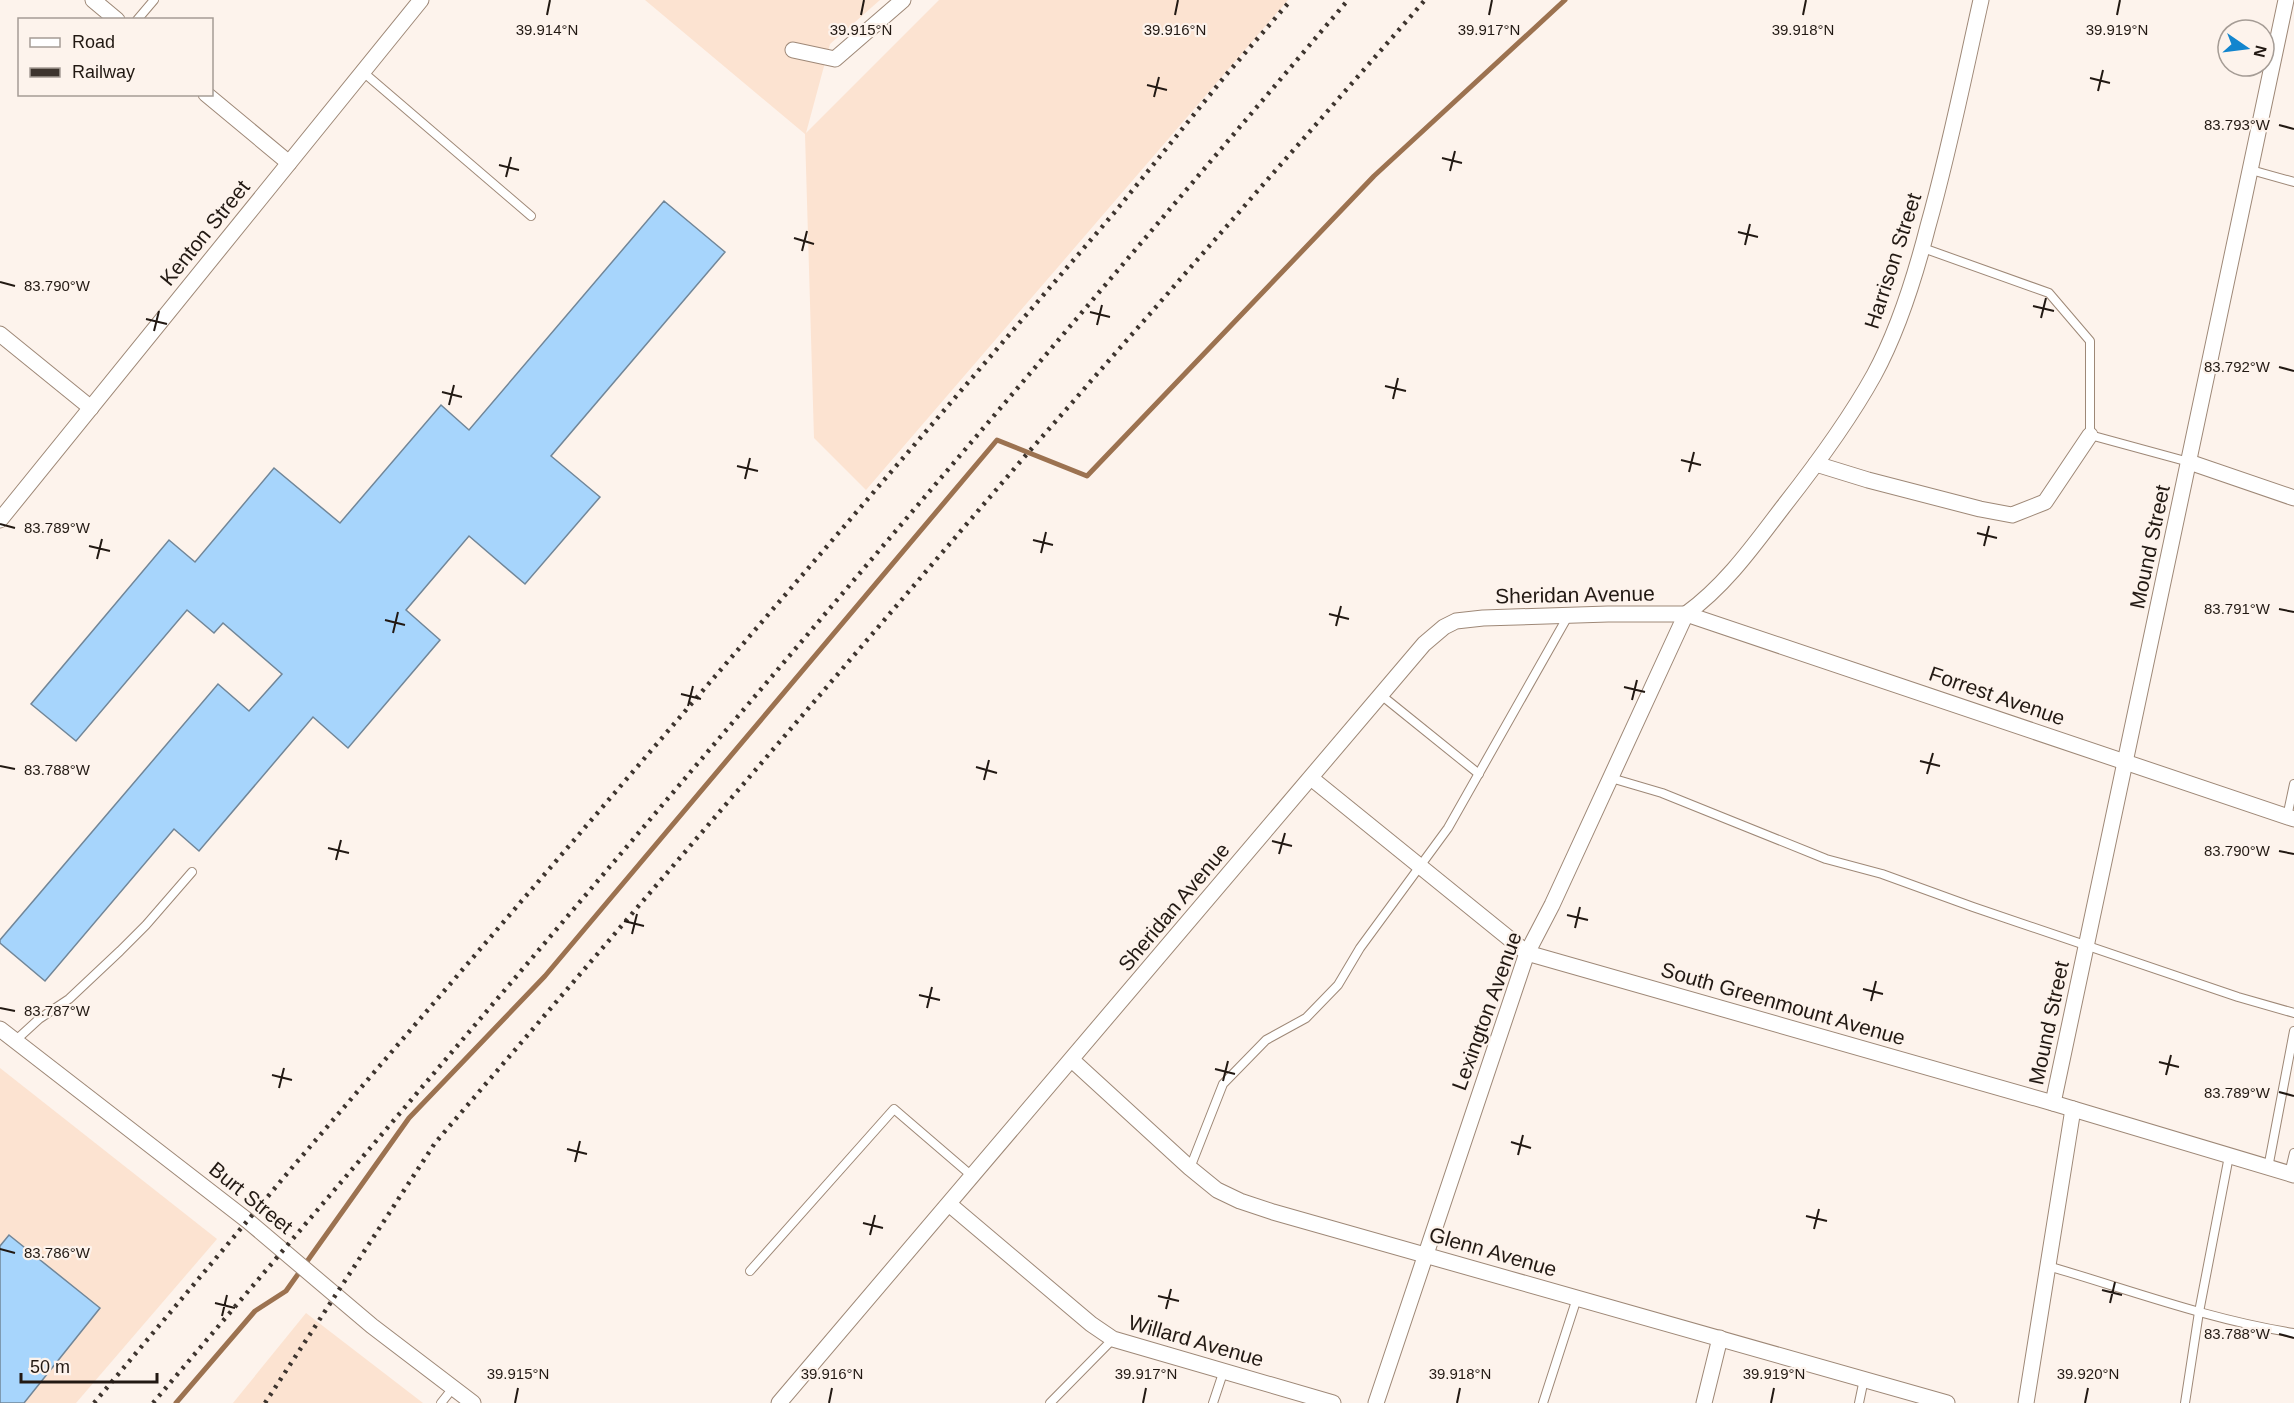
<svg xmlns="http://www.w3.org/2000/svg" width="2294" height="1403" font-family="Arial,sans-serif">
	<rect width="100%" height="100%" fill="#fdf3ec"/>
	<!-- built -->
	<g fill="#fce3d1">
		<polygon points="645,0 880,0 830,44 806,133 939,0 1288,0 866,490 814,438 805,134"/>
		<polygon points="0,1068 217,1239 76,1403 0,1403"/>
		<polygon points="306,1313 423,1403 233,1403"/>
	</g>
	<g fill="none" stroke-linecap="round" stroke-linejoin="round">
		<!-- stream -->
		<polyline stroke="#9c7250" stroke-width="5" points="176,1403 255,1311 286,1291 409,1118 545,976 997,440 1087,476 1374,176 1565,0"/>
	</g>
	<!-- building -->
	<g fill="#a7d5fc" stroke="#718698" stroke-width="1.5">
		<polygon points="664,201 725,252 551,456 600,497 525,584 469,536 406,610 440,640 348,748 313,717 199,851 174,829 45,981 0,943 0,940 218,684 249,711 282,674 223,623 214,633 187,610 76,741 31,704 169,540 195,562 274,468 340,523 441,405 469,430"/>
		<polygon points="9,1235 100,1308 24,1403 0,1403 0,1246"/>
	</g>
	<g fill="none" stroke-linecap="round" stroke-linejoin="round">
		<defs>
			<g id="lane">
				<polyline points="137,20 154,0"/>
				<polyline points="363,72 531,216"/>
				<polyline points="2251,170 2294,182"/>
				<polyline points="1923,248 2049,293 2090,341 2090,435 2189,462"/>
				<polyline points="1381,695 1479,774"/>
				<polyline points="1611,778 1662,793 1826,859 1882,874 1973,907 2238,997 2294,1013"/>
				<polyline points="2287,817 2294,784"/>
				<polyline points="15,1041 39,1019 69,999 120,951 146,925 192,872"/>
				<polyline points="1190,1168 1223,1084 1266,1040 1306,1018 1338,985 1360,948 1448,828 1568,616"/>
				<polyline points="2268,1168 2294,1031"/>
				<polyline points="2289,1174 2294,1153"/>
				<path d="M2048,1266C2130,1290 2210,1320 2294,1333"/>
				<polyline points="750,1271 894,1109 972,1176"/>
				<polyline points="441,1403 453,1388"/>
				<polyline points="1050,1403 1113,1339"/>
				<polyline points="1213,1403 1224,1370"/>
				<polyline points="1543,1403 1577,1298"/>
				<polyline points="1859,1403 1864,1379"/>
				<polyline points="2185,1403 2199,1312 2229,1156"/>
			</g>
			<g id="street">
				<polyline points="93,0 117,20"/>
				<polyline points="793,50 835,59 903,0"/>
				<polyline points="206,94 289,163"/>
				<polyline points="0,334 91,408"/>
				<polyline points="2189,462 2294,498"/>
				<polyline points="1816,464 1868,480 1980,509 2012,515 2045,502 2090,435"/>
				<polyline points="0,520 421,0"/>
				<polyline points="1311,778 1527,953 2053,1103 2294,1175"/>
				<polyline points="0,1029 248,1221 372,1326 473,1403"/>
				<polyline points="1072,1060 1190,1168 1217,1190 1240,1201 1273,1212 1947,1403"/>
				<polyline points="2053,1103 2286,0"/>
				<polyline points="949,1204 1091,1324 1113,1339 1333,1403"/>
				<polyline points="779,1403 1424,644 1444,627 1456,621 1483,618 1608,614 1686,614 2294,819"/>
				<path d="M1376,1403L1527,953L1552,905L1686,614C1726,585 1754,545 1783,507C1816,465 1848,422 1874,375C1899,329 1915,277 1928,226C1949,152 1964,76 1981,0"/>
				<polyline points="1704,1403 1720,1338"/>
				<polyline points="2026,1403 2073,1109"/>
			</g>
		</defs>
		<!-- lane casing -->
		<use href="#lane" stroke="#9e8877" stroke-width="10"/>
		<!-- street casing -->
		<use href="#street" stroke="#9e8877" stroke-width="17"/>
		<!-- lane -->
		<use href="#lane" stroke="#fff" stroke-width="8"/>
		<!-- street -->
		<use href="#street" stroke="#fff" stroke-width="15"/>
		<!-- rail -->
		<g stroke="#3d342e" stroke-width="4.5" stroke-dasharray="3 6" stroke-linecap="butt">
			<polyline points="94,1403 296,1163 1114,213 1226,75 1291,0"/>
			<polyline points="153,1403 1348,0"/>
			<polyline points="265,1403 435,1143 1020,462 1425,0"/>
		</g>
	</g>
	<!-- ticks -->
	<path fill="none" stroke="#221913" stroke-width="2" d="M547,15L550,0M861,15L864,0M1175,15L1178,0M1489,15L1492,0M1803,15L1806,0M2117,15L2120,0M2090,78L2110,83M1147,85L1167,90M2098,91L2103,70M1154,97L1159,77M2279,125L2294,129M1442,158L1462,163M499,165L519,170M1450,171L1455,151M506,177L511,157M1738,232L1758,237M794,238L814,244M1745,245L1750,224M802,251L807,231M0,282L15,286M2033,306L2054,311M1090,312L1110,317M2041,318L2046,298M146,319L167,324M1097,325L1102,305M154,331L159,311M2279,367L2294,371M1385,386L1406,391M442,392L462,397M1393,399L1398,378M449,405L454,385M1681,460L1701,465M737,466L758,471M1689,472L1694,452M745,479L750,458M0,524L15,528M1977,533L1997,538M1033,540L1053,545M89,546L110,551M1984,546L1989,526M1041,553L1046,532M97,559L102,539M2279,609L2294,612M1329,614L1349,619M385,620L405,625M1336,626L1341,606M393,633L398,612M1624,687L1645,692M681,694L701,699M1632,700L1637,680M688,706L693,686M1920,761L1940,766M0,766L15,769M976,767L997,773M1927,774L1933,753M984,780L989,760M1272,841L1292,846M328,848L349,853M2279,851L2294,854M1279,854L1285,833M336,860L341,840M1567,915L1588,920M624,921L644,926M1575,928L1580,907M632,934L637,914M1863,989L1883,994M919,995L940,1000M1871,1001L1876,981M0,1008L15,1011M927,1008L932,987M2159,1062L2179,1067M1215,1069L1235,1074M272,1075L292,1080M2166,1075L2171,1055M1223,1081L1228,1061M279,1088L284,1068M2279,1092L2294,1096M1511,1142L1531,1148M567,1149L587,1154M1518,1155L1523,1135M575,1162L580,1141M1806,1216L1827,1221M863,1223L883,1228M1814,1229L1819,1209M870,1235L875,1215M0,1249L15,1253M2102,1290L2122,1295M1158,1296L1179,1301M215,1303L235,1308M2110,1303L2115,1282M1166,1309L1171,1289M222,1316L227,1295M2279,1334L2294,1338M515,1403L518,1388M829,1403L832,1388M1143,1403L1146,1388M1457,1403L1460,1388M1771,1403L1774,1388M2085,1403L2088,1388"/>
	<g text-anchor="middle" stroke-width="4.5" stroke-linejoin="round" paint-order="stroke">
		<!-- street labels -->
		<g font-size="21" fill="#221913" stroke="#fdf3ec">
			<text transform="translate(205 233) rotate(-51)" y="7">Kenton Street</text>
			<text transform="translate(1893 261) rotate(-72)" y="7">Harrison Street</text>
			<text transform="translate(2150 547) rotate(-78)" y="7">Mound Street</text>
			<text transform="translate(1575 595) rotate(-1)" y="7">Sheridan Avenue</text>
			<text transform="translate(1997 696) rotate(19)" y="7">Forrest Avenue</text>
			<text transform="translate(1174 907) rotate(-50)" y="7">Sheridan Avenue</text>
			<text transform="translate(1783 1004) rotate(16)" y="7">South Greenmount Avenue</text>
			<text transform="translate(1487 1011) rotate(-70)" y="7">Lexington Avenue</text>
			<text transform="translate(2049 1023) rotate(-78)" y="7">Mound Street</text>
			<text transform="translate(251 1198) rotate(39)" y="7">Burt Street</text>
			<text transform="translate(1493 1252) rotate(16)" y="7">Glenn Avenue</text>
			<text transform="translate(1196 1341) rotate(16)" y="7">Willard Avenue</text>
		</g>
	</g>
	<g font-size="15" text-anchor="middle" fill="#221913" stroke="#fdf3ec" stroke-width="4.5" stroke-linejoin="round" paint-order="stroke">
		<text x="547" y="35">39.914°N</text>
		<text x="861" y="35">39.915°N</text>
		<text x="1175" y="35">39.916°N</text>
		<text x="1489" y="35">39.917°N</text>
		<text x="1803" y="35">39.918°N</text>
		<text x="2117" y="35">39.919°N</text>
		<text x="2237" y="130">83.793°W</text>
		<text x="57" y="291">83.790°W</text>
		<text x="2237" y="372">83.792°W</text>
		<text x="57" y="533">83.789°W</text>
		<text x="2237" y="614">83.791°W</text>
		<text x="57" y="775">83.788°W</text>
		<text x="2237" y="856">83.790°W</text>
		<text x="57" y="1016">83.787°W</text>
		<text x="2237" y="1098">83.789°W</text>
		<text x="57" y="1258">83.786°W</text>
		<text x="2237" y="1339">83.788°W</text>
		<text x="518" y="1379">39.915°N</text>
		<text x="832" y="1379">39.916°N</text>
		<text x="1146" y="1379">39.917°N</text>
		<text x="1460" y="1379">39.918°N</text>
		<text x="1774" y="1379">39.919°N</text>
		<text x="2088" y="1379">39.920°N</text>
	</g>
	<!-- legend -->
	<rect x="18" y="18" width="195" height="78" fill="#fdf3ec" stroke="#a59c95" stroke-width="1.5"/>
	<rect x="30" y="38" width="30" height="9" fill="#ffffff" stroke="#a59c95" stroke-width="1.5"/>
	<text x="72" y="48" font-size="18" fill="#221913">Road</text>
	<rect x="30" y="68" width="30" height="9" fill="#3d342e" stroke="#a59c95" stroke-width="1.5"/>
	<text x="72" y="78" font-size="18" fill="#221913">Railway</text>
	<!-- north arrow -->
	<g transform="translate(2246 48) rotate(104)"><circle r="28" fill="#fdf3ec" stroke="#a59c95" stroke-width="1.5"/>
	<path d="M0-4.5L10 22L0 15L-10 22Z" fill="#1285ce"/>
	<text y="-9" font-size="16" font-weight="bold" text-anchor="middle" fill="#221913">N</text>
	</g>
	<!-- scale -->
	<path d="M21 1373v9h136v-9" fill="none" stroke="#221913" stroke-width="3"/>
	<text x="30" y="1373" font-size="18" fill="#221913" stroke="#fdf3ec" stroke-width="4.5" paint-order="stroke">50 m</text>
</svg>
